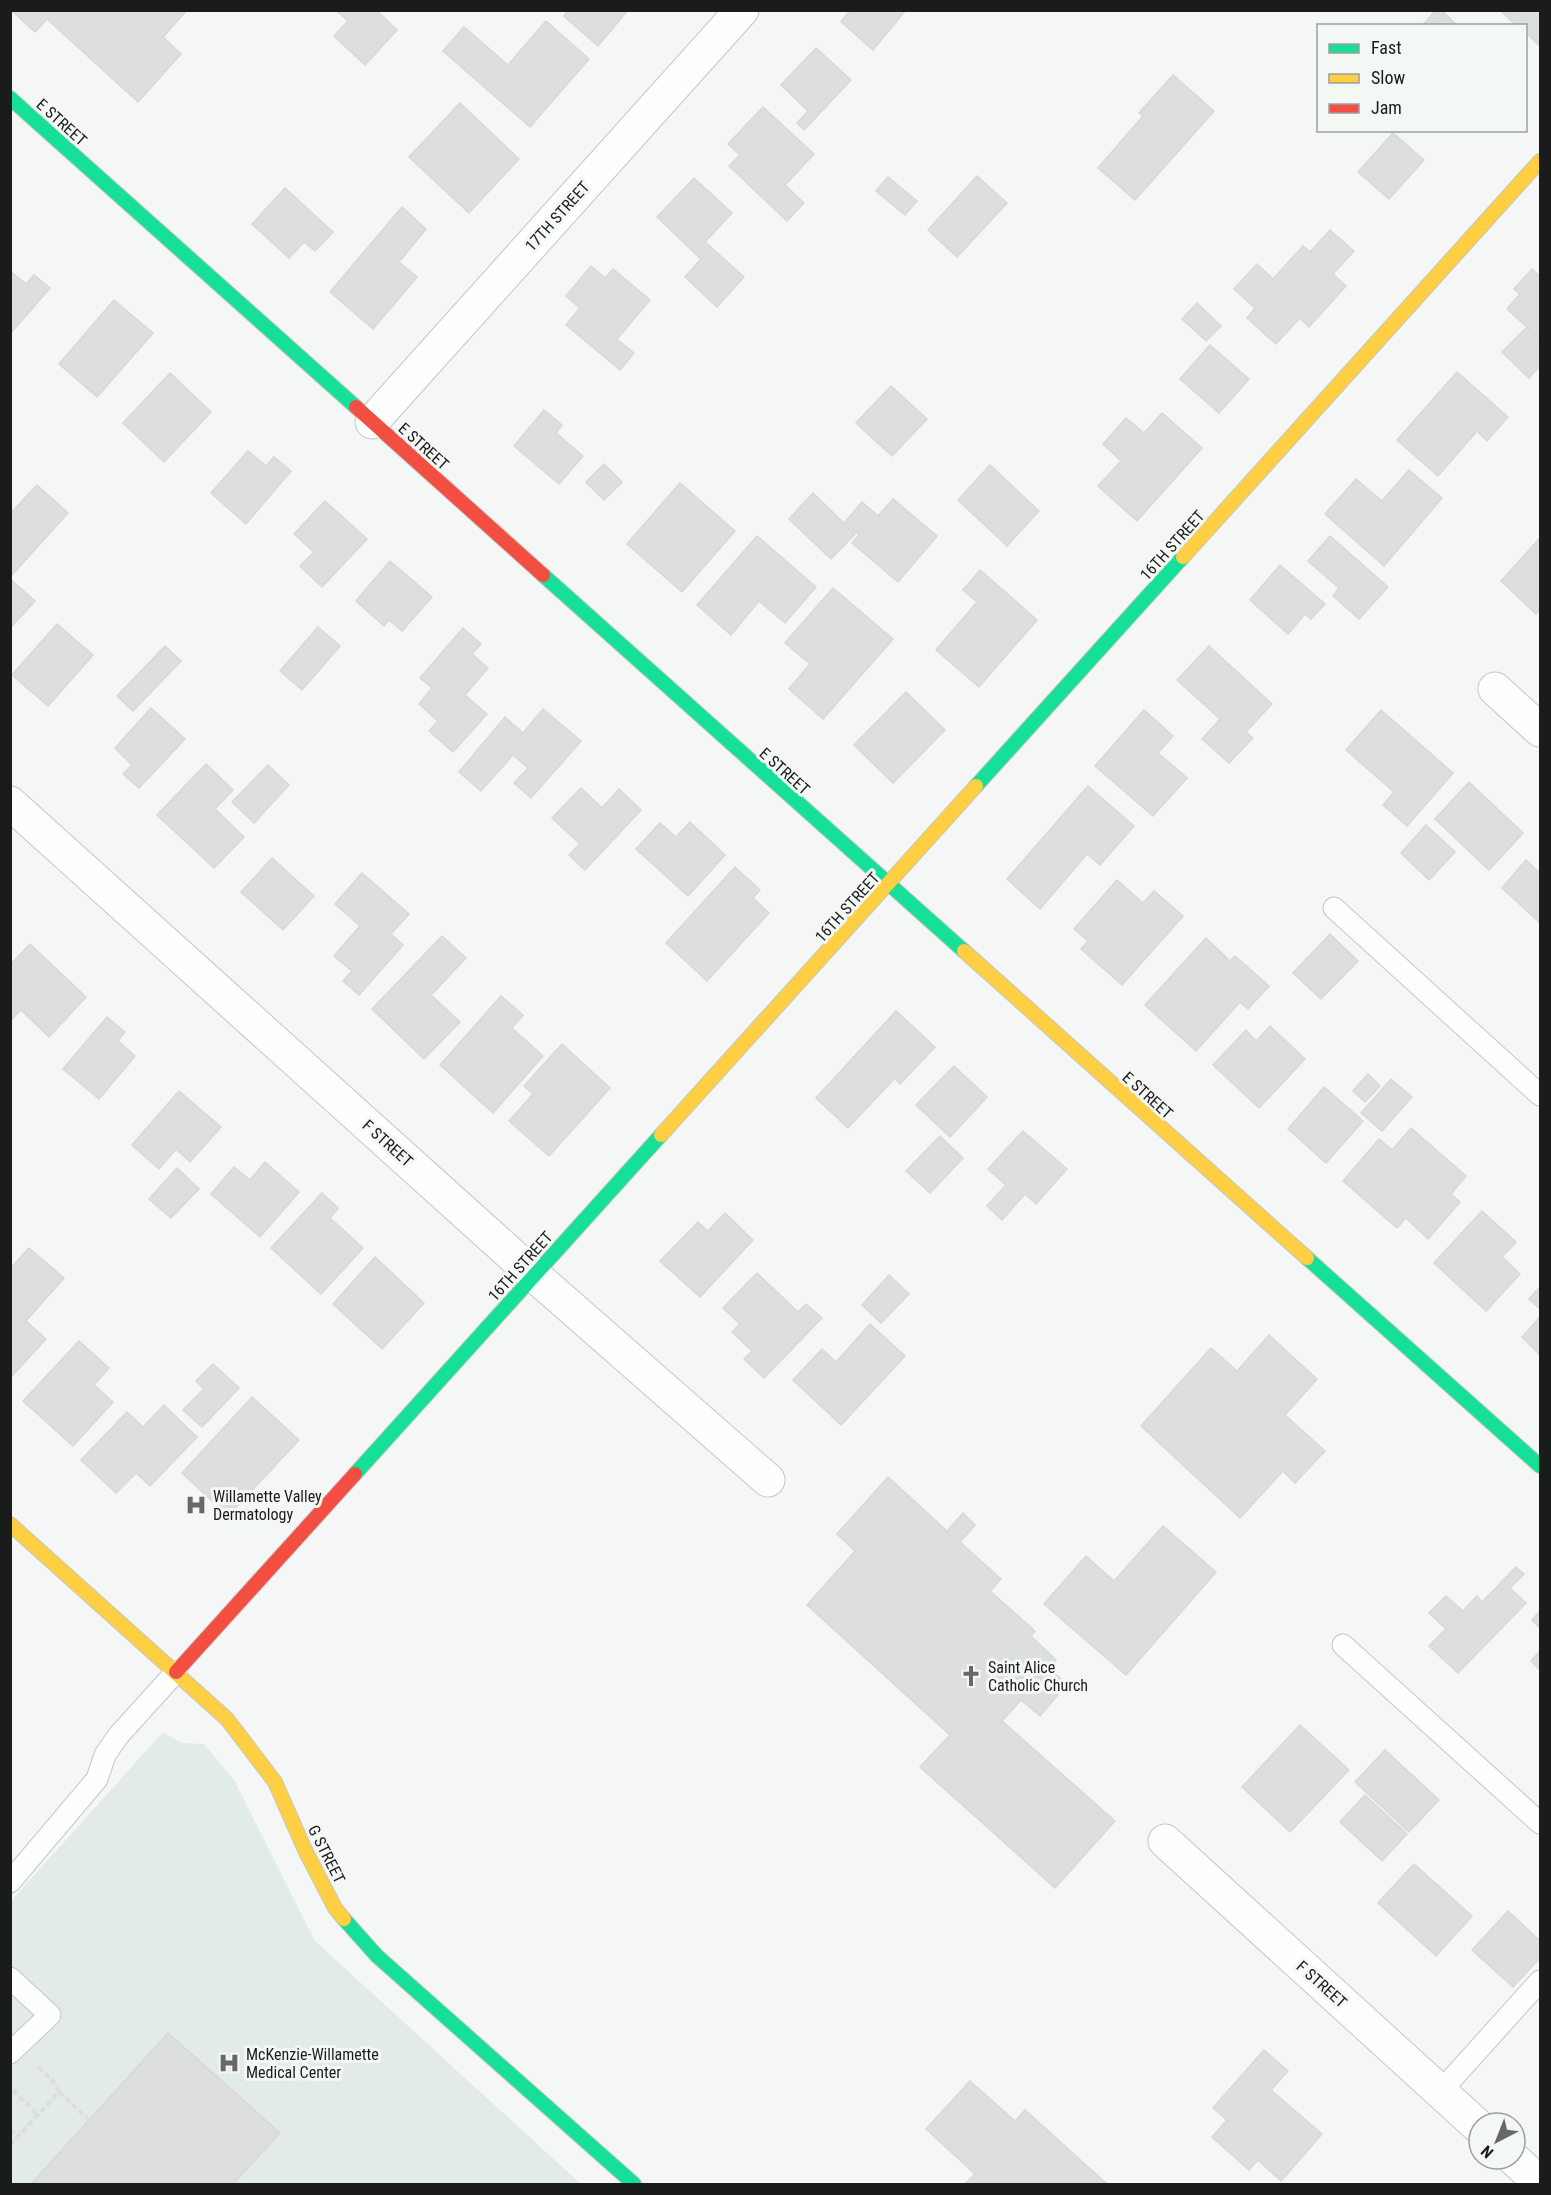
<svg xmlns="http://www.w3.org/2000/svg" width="1551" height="2195" font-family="'Roboto Condensed',sans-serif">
	<rect width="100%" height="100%" fill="#f4f7f5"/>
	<!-- built -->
	<polygon fill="#e3ebe7" points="163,1732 181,1743 204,1744 234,1780 315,1941 581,2184 11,2184 11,1901"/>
	<!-- building -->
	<g fill="#dddfde" stroke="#d7d9d7" stroke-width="1.5">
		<polygon points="11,10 187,10 163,37 181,54 138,102 47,19 35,32"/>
		<polygon points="336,10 376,10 397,30 365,65 334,36 348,21"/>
		<polygon points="568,10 628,10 598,46 564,16"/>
		<polygon points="850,10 906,10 873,50 841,22"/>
		<polygon points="1436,10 1441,10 1458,26 1422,26"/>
		<polygon points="1500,10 1540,10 1540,46 1526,33 1526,26 1517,26"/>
		<polygon points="546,21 589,59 530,127 443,51 464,27 508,65"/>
		<polygon points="816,48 851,80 804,130 797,123 808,111 781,85"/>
		<polygon points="1173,75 1214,111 1135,200 1098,168 1143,116 1139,113"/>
		<polygon points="460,103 519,159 469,213 409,157"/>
		<polygon points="763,107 814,154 785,185 804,203 787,221 729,166 740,155 728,144"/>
		<polygon points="1393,133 1424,160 1389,199 1358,172"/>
		<polygon points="977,176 1007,203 957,257 928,230"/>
		<polygon points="888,177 917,201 905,215 876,191"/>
		<polygon points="694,178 732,213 705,242 744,277 717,307 685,277 701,259 657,217"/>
		<polygon points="285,188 333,232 315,251 304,242 289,258 252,224"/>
		<polygon points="402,207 426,229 399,262 417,277 373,329 330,292"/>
		<polygon points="1330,230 1354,251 1333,274 1346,286 1309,327 1300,318 1276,344 1247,318 1255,308 1234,289 1257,264 1273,279 1303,246 1310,252"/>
		<polygon points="591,266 605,278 613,269 650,300 617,339 634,353 620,370 566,325 580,308 566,296"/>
		<polygon points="1532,269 1540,276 1540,339 1507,309 1520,294 1514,289"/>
		<polygon points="10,271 26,284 34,275 50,288 10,334"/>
		<polygon points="114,300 153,333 97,397 59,364"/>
		<polygon points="1197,303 1221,326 1206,341 1182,319"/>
		<polygon points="1526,328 1540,342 1540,366 1529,378 1502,352"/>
		<polygon points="1210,345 1249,379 1219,413 1180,379"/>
		<polygon points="1457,372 1508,417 1487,441 1477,431 1438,476 1397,440"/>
		<polygon points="170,373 211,412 164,462 123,423"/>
		<polygon points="891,386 927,419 892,456 856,423"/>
		<polygon points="544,410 562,425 556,433 583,456 559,484 514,446"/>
		<polygon points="1162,413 1202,448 1137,521 1098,486 1121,461 1103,444 1126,418 1144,433"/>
		<polygon points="248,451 266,466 274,457 291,471 246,524 211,493"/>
		<polygon points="604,464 622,482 604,500 586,482"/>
		<polygon points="990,465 1039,511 1007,546 958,500"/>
		<polygon points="1409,470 1442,498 1384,566 1325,514 1356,479 1382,501"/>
		<polygon points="680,483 735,531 682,592 627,544"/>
		<polygon points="37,485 68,513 10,577 10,514"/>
		<polygon points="813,493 855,534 831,559 789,519"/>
		<polygon points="893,499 937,536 898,582 852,543 859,535 845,522 862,502 878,516"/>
		<polygon points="325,501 367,539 322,587 300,566 314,552 294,534"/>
		<polygon points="757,536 816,587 785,623 759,601 731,635 697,605"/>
		<polygon points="1330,536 1388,587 1359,619 1333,596 1339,588 1308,561"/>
		<polygon points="1540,538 1540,610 1536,614 1501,581"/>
		<polygon points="390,561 432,597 402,631 389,620 384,626 356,601"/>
		<polygon points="1280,565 1325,604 1311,619 1305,614 1288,634 1250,600"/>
		<polygon points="980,570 1037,620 979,687 936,650 977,602 963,590"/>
		<polygon points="10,579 35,601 10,628"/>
		<polygon points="833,588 893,639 823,719 789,689 810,664 785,643"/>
		<polygon points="57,624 93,655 48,706 12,675"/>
		<polygon points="318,627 340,646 302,690 280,671"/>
		<polygon points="463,628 481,644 472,654 488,668 465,695 487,714 453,752 429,731 438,721 419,704 432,688 420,678"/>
		<polygon points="165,646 181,661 133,711 117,696"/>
		<polygon points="1209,646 1272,704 1246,732 1253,738 1229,763 1202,739 1220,719 1177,680"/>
		<polygon points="906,692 945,730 893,783 854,745"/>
		<polygon points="151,708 185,739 139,788 123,774 132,765 115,748"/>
		<polygon points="543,709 581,741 531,798 514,783 528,768 513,755 481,791 459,772 505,717 523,733"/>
		<polygon points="1144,710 1173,736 1158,753 1187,778 1153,816 1095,766"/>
		<polygon points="1381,710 1453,773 1407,826 1383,805 1394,792 1346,750"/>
		<polygon points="206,764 233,790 215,809 244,837 214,868 157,815"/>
		<polygon points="268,765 289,785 254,823 232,802"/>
		<polygon points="1469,782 1523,833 1489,870 1435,819"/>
		<polygon points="1088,786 1134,826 1100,865 1087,854 1040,909 1007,879"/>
		<polygon points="581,788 602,808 619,789 641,810 585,870 569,855 580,844 552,818"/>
		<polygon points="690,822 725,855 688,896 636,849 660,823 676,837"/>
		<polygon points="1426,825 1455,852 1429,880 1401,853"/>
		<polygon points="272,858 314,896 283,930 241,892"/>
		<polygon points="1526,860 1540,873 1540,923 1502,888"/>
		<polygon points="735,867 760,890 753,898 769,913 707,981 666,943"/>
		<polygon points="362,873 409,914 391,934 403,945 359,995 343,981 352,971 334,956 360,926 335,904"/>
		<polygon points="1117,880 1143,903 1154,891 1183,916 1122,985 1081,949 1088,941 1074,929"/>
		<polygon points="1330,934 1358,961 1321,999 1293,973"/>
		<polygon points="442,936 466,958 431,995 460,1022 424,1059 372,1009"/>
		<polygon points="1206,938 1230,961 1235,956 1269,986 1248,1009 1240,1002 1196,1051 1145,1005"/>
		<polygon points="30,944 86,997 49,1037 21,1010 10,1021 10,965"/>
		<polygon points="501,996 523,1015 512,1028 543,1056 493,1113 440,1065"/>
		<polygon points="896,1011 935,1047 900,1084 895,1078 848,1128 816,1098"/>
		<polygon points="107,1017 125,1032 118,1041 135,1056 99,1099 63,1069"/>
		<polygon points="1270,1026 1305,1059 1259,1108 1213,1065 1246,1030 1256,1041"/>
		<polygon points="562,1044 610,1088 549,1156 509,1121 533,1094 524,1086"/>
		<polygon points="954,1066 987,1097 950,1137 916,1105"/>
		<polygon points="1368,1074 1380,1086 1365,1102 1353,1091"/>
		<polygon points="1391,1079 1412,1097 1382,1131 1361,1113"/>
		<polygon points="1324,1087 1363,1121 1326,1163 1288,1129"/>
		<polygon points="179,1091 221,1127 190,1162 176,1149 159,1169 132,1145"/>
		<polygon points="1411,1128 1466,1176 1451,1194 1460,1202 1428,1239 1406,1218 1397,1228 1343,1181 1379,1139 1392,1150"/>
		<polygon points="1023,1131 1067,1169 1036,1204 1025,1194 1002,1220 987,1206 1006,1185 988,1169"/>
		<polygon points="940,1136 963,1158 930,1193 906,1171"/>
		<polygon points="265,1162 299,1192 260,1237 211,1194 234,1167 250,1180"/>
		<polygon points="177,1168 199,1189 171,1218 149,1199"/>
		<polygon points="322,1193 338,1208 330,1218 363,1248 321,1294 271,1248"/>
		<polygon points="1482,1211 1516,1242 1502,1257 1520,1274 1486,1311 1434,1263"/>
		<polygon points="725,1213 753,1240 700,1297 660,1261 698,1222 708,1231"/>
		<polygon points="29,1248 64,1278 26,1321 46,1339 10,1378 10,1269"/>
		<polygon points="375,1257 424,1303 382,1349 333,1304"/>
		<polygon points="757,1273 798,1312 806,1304 822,1318 764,1378 744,1359 752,1351 732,1332 740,1324 723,1308"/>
		<polygon points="889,1275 909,1294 881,1323 862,1305"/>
		<polygon points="1540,1287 1540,1309 1529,1299"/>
		<polygon points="1540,1317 1540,1355 1522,1337"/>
		<polygon points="870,1324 905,1356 841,1425 793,1380 822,1349 836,1362"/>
		<polygon points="1269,1335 1317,1379 1285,1415 1325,1451 1295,1483 1283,1471 1240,1518 1141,1426 1211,1348 1237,1371"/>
		<polygon points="79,1341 109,1368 94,1385 113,1402 73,1446 23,1401"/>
		<polygon points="213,1364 239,1388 202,1427 183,1410 204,1389 196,1381"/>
		<polygon points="252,1397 299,1440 228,1516 182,1473"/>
		<polygon points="164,1405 197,1437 150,1486 136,1473 116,1493 81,1460 127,1412 143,1427"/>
		<polygon points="888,1477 947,1531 963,1513 975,1525 960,1542 1001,1579 990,1591 1035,1631 1031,1636 1056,1660 1049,1668 1067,1684 1040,1716 1021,1700 1002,1721 1115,1821 1055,1888 920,1767 950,1735 807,1605 855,1551 837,1534"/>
		<polygon points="1163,1526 1216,1572 1126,1675 1044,1604 1086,1556 1114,1581"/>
		<polygon points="1516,1567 1524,1574 1510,1588 1526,1603 1458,1673 1429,1646 1446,1629 1429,1613 1446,1596 1463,1611 1477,1596 1482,1602"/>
		<polygon points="1540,1611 1540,1628 1532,1620"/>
		<polygon points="1540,1651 1540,1670 1531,1661"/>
		<polygon points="1300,1725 1349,1770 1290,1832 1242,1787"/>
		<polygon points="1385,1750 1439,1800 1409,1832 1355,1782"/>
		<polygon points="1365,1795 1407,1834 1382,1861 1340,1822"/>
		<polygon points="1414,1864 1472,1916 1436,1956 1378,1903"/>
		<polygon points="1508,1911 1540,1941 1540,1958 1513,1987 1472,1950"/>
		<polygon points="168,2033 280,2133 233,2184 31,2184"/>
		<polygon points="1264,2050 1288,2071 1271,2090 1322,2134 1281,2181 1258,2160 1249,2170 1212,2137 1227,2120 1213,2108"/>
		<polygon points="970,2081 1015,2121 1025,2110 1107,2184 965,2184 975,2174 926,2129"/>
	</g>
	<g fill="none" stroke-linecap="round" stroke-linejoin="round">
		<defs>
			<g id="lane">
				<polyline points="1334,908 1540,1095"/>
				<polyline points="1343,1645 1540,1823"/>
				<polyline points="10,1882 97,1779 105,1755 118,1736 176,1672"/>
				<polyline points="10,1978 50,2015 10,2053"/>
				<polyline points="1440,2092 1540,1981"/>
			</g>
			<g id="street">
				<polyline points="372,422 742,10"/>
				<polyline points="1495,689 1540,730"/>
				<polyline points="10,803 534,1275 768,1480"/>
				<polyline points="1165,1841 1479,2127"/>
				<polyline points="1514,2159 1540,2183"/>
			</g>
			<g id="fast">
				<polyline points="10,98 356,407"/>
				<polyline points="543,575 964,951"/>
				<polyline points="976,786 1183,557"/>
				<polyline points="1307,1258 1540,1466"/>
				<polyline points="355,1474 661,1135"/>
				<polyline points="344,1919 377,1956 634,2184"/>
			</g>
			<g id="slow">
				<polyline points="1183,557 1540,161"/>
				<polyline points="964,951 1307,1258"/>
				<polyline points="661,1135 976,786"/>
				<polyline points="10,1524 227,1719 275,1782 305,1850 335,1908 344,1919"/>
			</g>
			<g id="jam">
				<polyline points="356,407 543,575"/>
				<polyline points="176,1672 355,1474"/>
			</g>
		</defs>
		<!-- lane casing -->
		<use href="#lane" stroke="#c5c7c5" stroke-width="23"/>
		<!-- street casing -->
		<use href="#street" stroke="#c5c7c5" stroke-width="35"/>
		<!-- fast casing -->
		<use href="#fast" stroke="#c5c7c5" stroke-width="16"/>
		<!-- slow casing -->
		<use href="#slow" stroke="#c5c7c5" stroke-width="16"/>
		<!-- jam casing -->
		<use href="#jam" stroke="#c5c7c5" stroke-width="16"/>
		<!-- path -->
		<g stroke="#dddedd" stroke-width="4" stroke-dasharray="6 3" stroke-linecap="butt">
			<polyline points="13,2090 38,2115"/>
			<polyline points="59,2092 89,2120"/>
			<polyline points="10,2130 18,2137"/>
			<polyline points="10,2145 59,2092 53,2081 38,2067"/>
		</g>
		<!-- lane -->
		<use href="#lane" stroke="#fdfefe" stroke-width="21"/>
		<!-- street -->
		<use href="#street" stroke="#fdfefe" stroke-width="33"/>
		<!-- fast -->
		<use href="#fast" stroke="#16e098" stroke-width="14"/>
		<!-- slow -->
		<use href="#slow" stroke="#ffcf43" stroke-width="14"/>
		<!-- jam -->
		<use href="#jam" stroke="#f24e42" stroke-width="14"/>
	</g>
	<!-- icons -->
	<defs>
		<symbol id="hospital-bare" viewBox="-9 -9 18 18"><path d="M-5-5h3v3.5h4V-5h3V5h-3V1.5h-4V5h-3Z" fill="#666967" stroke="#f3f8f5" stroke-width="2.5" paint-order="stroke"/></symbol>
		<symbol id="church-bare" viewBox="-9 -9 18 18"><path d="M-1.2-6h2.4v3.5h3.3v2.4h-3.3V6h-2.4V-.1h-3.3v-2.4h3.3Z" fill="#666967" stroke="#f3f8f5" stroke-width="2.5" paint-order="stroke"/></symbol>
	</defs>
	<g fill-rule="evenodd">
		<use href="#hospital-bare" x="181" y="1490" width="30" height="30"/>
		<use href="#church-bare" x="956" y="1661" width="30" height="30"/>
		<use href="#hospital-bare" x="214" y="2048" width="30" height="30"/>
	</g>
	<g text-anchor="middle" stroke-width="6" stroke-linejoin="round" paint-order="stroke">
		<!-- street labels -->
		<g font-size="16" fill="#1a1c1b" stroke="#f3f8f5">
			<text transform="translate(62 122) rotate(42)" y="6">E STREET</text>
			<text transform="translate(557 216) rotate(-48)" y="6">17TH STREET</text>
			<text transform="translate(424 446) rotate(42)" y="6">E STREET</text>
			<text transform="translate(1172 545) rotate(-48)" y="6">16TH STREET</text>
			<text transform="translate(785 771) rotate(42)" y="6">E STREET</text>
			<text transform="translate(847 907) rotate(-48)" y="6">16TH STREET</text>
			<text transform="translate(1148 1095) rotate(42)" y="6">E STREET</text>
			<text transform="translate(388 1143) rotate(42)" y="6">F STREET</text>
			<text transform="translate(520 1266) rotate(-48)" y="6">16TH STREET</text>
			<text transform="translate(327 1854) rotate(63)" y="6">G STREET</text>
			<text transform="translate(1322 1984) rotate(42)" y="6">F STREET</text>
		</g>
		<!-- poi labels -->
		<g font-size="16" fill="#1a1c1b" stroke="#f3f8f5" text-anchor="start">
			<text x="213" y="1502">Willamette Valley<tspan x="213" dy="18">Dermatology</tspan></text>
			<text x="988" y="1673">Saint Alice<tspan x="988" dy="18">Catholic Church</tspan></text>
			<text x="246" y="2060">McKenzie-Willamette<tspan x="246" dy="18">Medical Center</tspan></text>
		</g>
	</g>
	<!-- border -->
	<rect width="1551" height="2195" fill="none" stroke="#1a1c1b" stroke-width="24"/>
	<!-- legend -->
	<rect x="1317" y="24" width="210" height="108" fill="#f3f8f5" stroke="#9ca09e" stroke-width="1.5"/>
	<rect x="1329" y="44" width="30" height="9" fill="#16e098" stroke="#9ca09e" stroke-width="1.5"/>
	<text x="1371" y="54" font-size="18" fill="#1a1c1b">Fast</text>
	<rect x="1329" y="74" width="30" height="9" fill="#ffcf43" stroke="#9ca09e" stroke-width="1.5"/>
	<text x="1371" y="84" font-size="18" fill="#1a1c1b">Slow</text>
	<rect x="1329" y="104" width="30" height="9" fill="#f24e42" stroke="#9ca09e" stroke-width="1.5"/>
	<text x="1371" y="114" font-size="18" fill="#1a1c1b">Jam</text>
	<!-- north arrow -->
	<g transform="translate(1497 2141) rotate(222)"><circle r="28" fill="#f3f8f5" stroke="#9ca09e" stroke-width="1.5"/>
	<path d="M0-4.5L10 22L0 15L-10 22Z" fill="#666967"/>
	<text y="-9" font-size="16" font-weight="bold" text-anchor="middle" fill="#1a1c1b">N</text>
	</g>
</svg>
